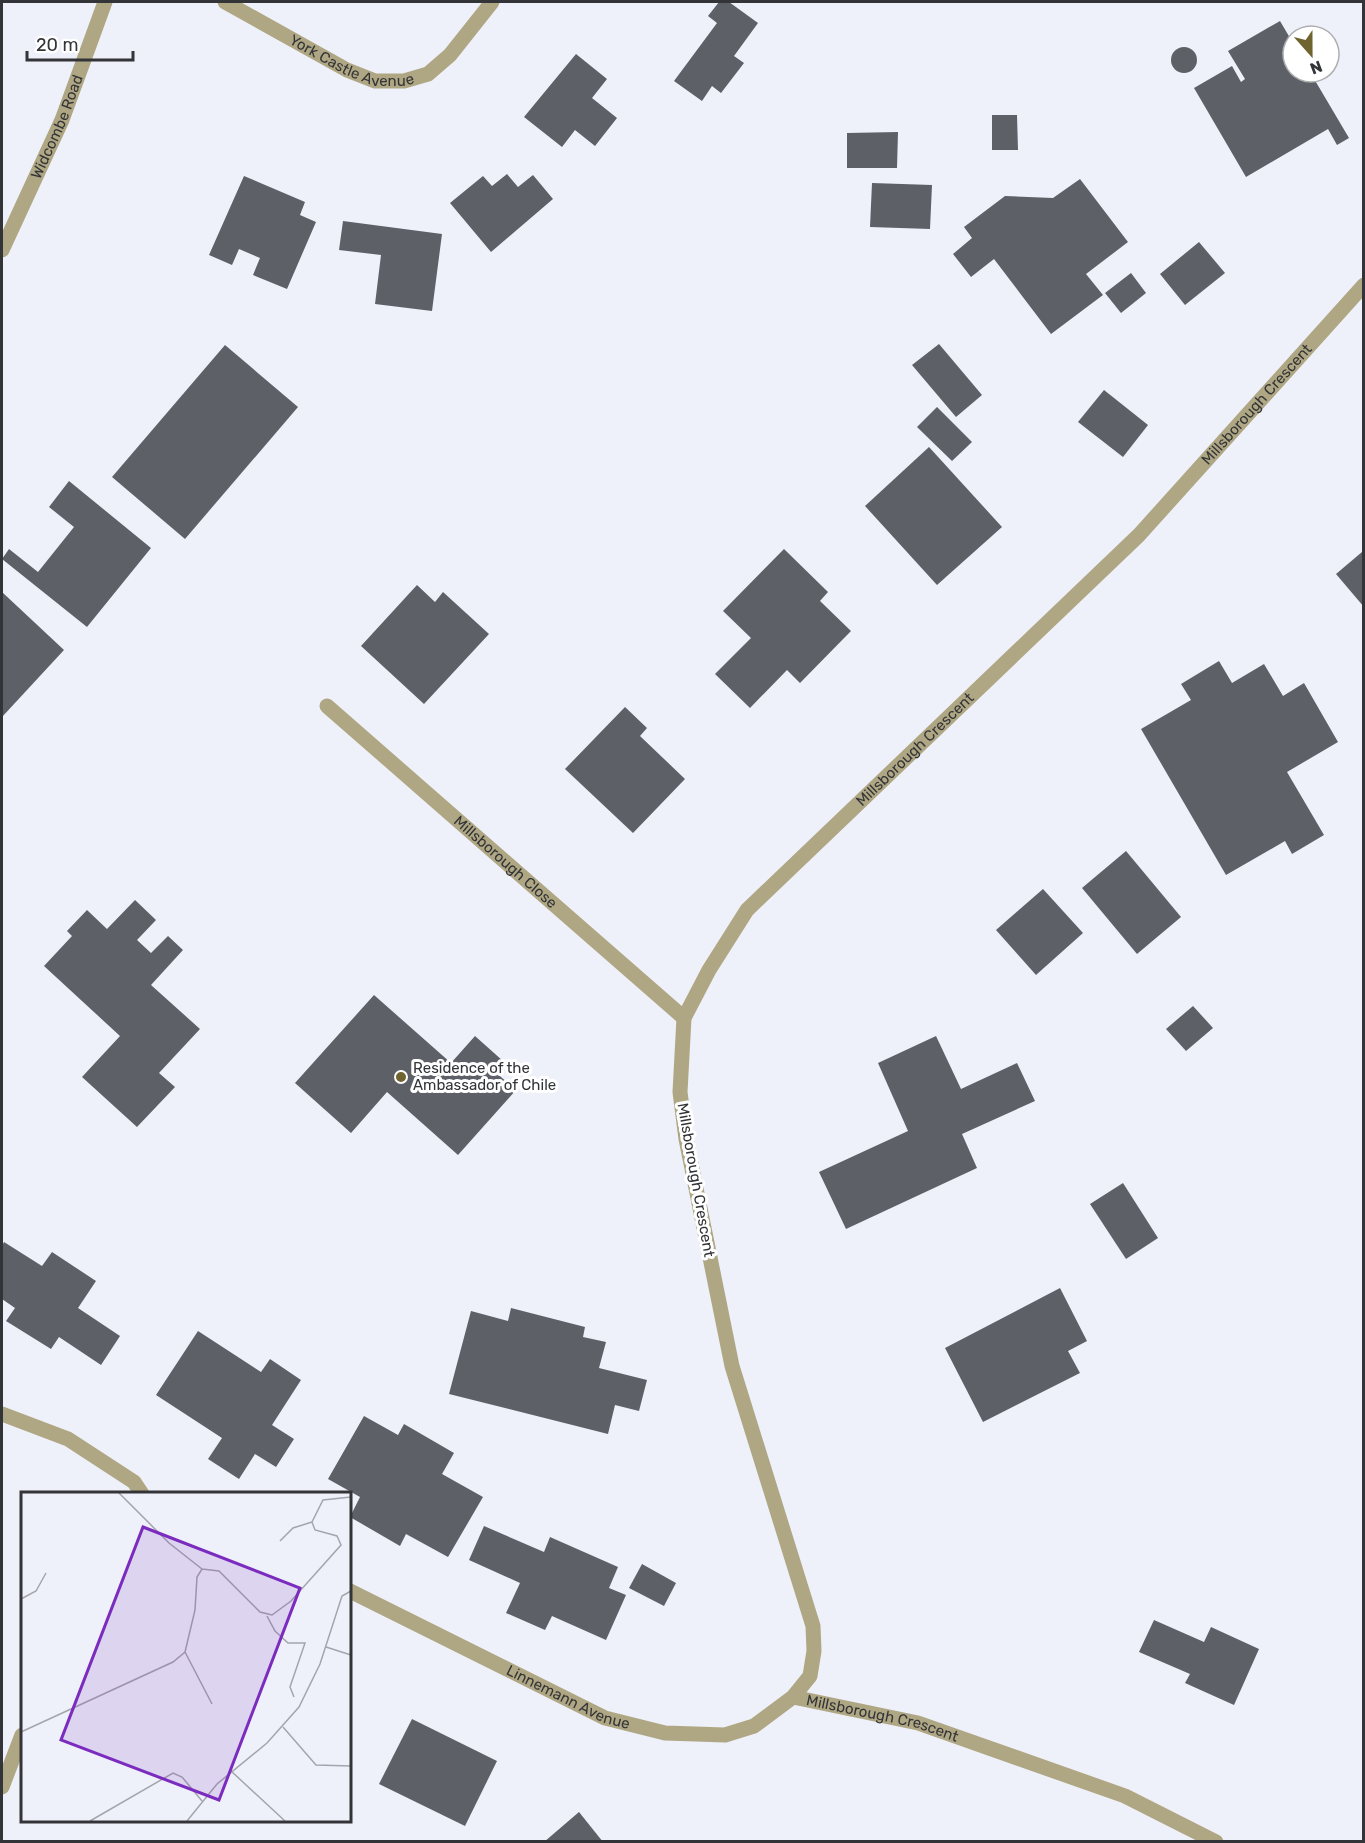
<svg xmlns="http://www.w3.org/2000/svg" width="1365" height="1843" font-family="Rubik,sans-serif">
	<rect width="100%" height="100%" fill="#eff1fa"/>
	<!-- building -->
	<g fill="#5e6068">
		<polygon points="719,2 729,2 758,23 734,56 744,63 721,93 712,86 702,101 674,81 717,23 708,16"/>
		<polygon points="1280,21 1293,43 1293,72 1310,72 1349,138 1337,145 1328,129 1246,177 1194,88 1232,66 1241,82 1245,79 1228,51"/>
		<circle cx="1184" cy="60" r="13"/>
		<polygon points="576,54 607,79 592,98 617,118 595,146 575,130 562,147 524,117"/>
		<polygon points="992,115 1017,115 1018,150 992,150"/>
		<polygon points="898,132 897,168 847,168 847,133"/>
		<polygon points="507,174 518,187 533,175 553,199 491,252 450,203 483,176 492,186"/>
		<polygon points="244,176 305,202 300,215 316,222 287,289 253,275 260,258 239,249 232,265 209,255"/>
		<polygon points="1080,179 1128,242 1086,274 1103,295 1051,334 994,259 971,277 953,254 972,238 964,227 1005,196 1053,198"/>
		<polygon points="872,183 932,185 930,229 870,227"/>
		<polygon points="343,221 442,234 432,311 375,304 381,255 339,250"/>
		<polygon points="1199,242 1225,273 1185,305 1160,274"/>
		<polygon points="1131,273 1146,293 1121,313 1105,293"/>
		<polygon points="939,344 982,395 956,417 912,365"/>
		<polygon points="225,345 298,407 185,539 112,477"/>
		<polygon points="1104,390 1148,425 1123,457 1078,422"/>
		<polygon points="937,407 972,442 952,461 917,427"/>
		<polygon points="929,447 1002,527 937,585 865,506"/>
		<polygon points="69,481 151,548 87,627 2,559 9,549 38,572 74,527 49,507"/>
		<polygon points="784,549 828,592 820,601 851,631 800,683 787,670 750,708 715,674 751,638 723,611"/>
		<polygon points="1362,552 1364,555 1364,607 1336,574"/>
		<polygon points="417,585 435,602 443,592 489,634 424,704 361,646"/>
		<polygon points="2,592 64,650 2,717"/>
		<polygon points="1219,661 1232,683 1264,664 1283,696 1304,683 1338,742 1287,772 1324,835 1292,854 1285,841 1226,875 1141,729 1191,700 1181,684"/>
		<polygon points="625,707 647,728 640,736 685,779 633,833 565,769"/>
		<polygon points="1126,851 1181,917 1137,954 1082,888"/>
		<polygon points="1043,889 1083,933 1036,975 996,930"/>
		<polygon points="135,900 156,920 137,940 151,953 168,936 183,950 151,985 200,1029 159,1073 175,1087 137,1127 82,1077 120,1036 44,966 72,936 67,931 87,910 107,929"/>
		<polygon points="374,995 451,1063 475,1036 503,1061 494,1071 516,1090 458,1155 387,1092 351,1133 295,1083"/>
		<polygon points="1193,1006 1213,1028 1186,1051 1166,1029"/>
		<polygon points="936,1036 961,1089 1017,1063 1035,1101 962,1134 977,1168 846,1229 819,1172 908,1131 878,1063"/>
		<polygon points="1123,1183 1158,1238 1126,1259 1090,1204"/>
		<polygon points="4,1242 42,1266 52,1252 96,1281 78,1308 120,1336 101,1365 59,1337 51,1349 6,1321 15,1308 2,1299 2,1246"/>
		<polygon points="1060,1288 1087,1341 1068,1351 1080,1373 983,1422 945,1348"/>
		<polygon points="511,1308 585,1327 583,1337 606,1342 599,1368 647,1380 639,1411 615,1405 608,1434 449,1394 471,1311 508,1321"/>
		<polygon points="198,1331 261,1372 270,1359 301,1380 272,1425 294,1439 276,1467 255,1454 239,1479 208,1459 222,1438 156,1395"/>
		<polygon points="364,1416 398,1435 404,1424 454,1453 442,1474 483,1497 448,1557 406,1534 400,1546 350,1517 360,1497 328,1479"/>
		<polygon points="484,1526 544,1552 550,1537 618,1567 609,1588 626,1595 606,1640 552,1616 545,1630 506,1613 520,1583 469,1560"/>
		<polygon points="642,1564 676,1583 664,1606 629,1588"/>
		<polygon points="1154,1620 1204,1642 1211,1627 1259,1649 1234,1705 1185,1683 1190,1674 1139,1652"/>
		<polygon points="412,1719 497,1761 465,1826 379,1784"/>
		<polygon points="579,1812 603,1842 544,1842"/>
	</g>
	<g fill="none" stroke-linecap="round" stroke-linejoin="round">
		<!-- minor -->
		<g stroke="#afa783" stroke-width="15">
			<path id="s1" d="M225,2L347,70L375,81H404L428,74L450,55L492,2"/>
			<path id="s2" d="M2,250L62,120L105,2"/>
			<path id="s3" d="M327,706L684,1018"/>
			<polyline points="2,1414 68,1439 134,1482 142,1494"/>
			<path id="s4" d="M350,1591L605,1718L665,1733L725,1735L754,1726L793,1697L810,1676L814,1651L813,1626L732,1366L686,1139L680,1092L684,1018L709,970L747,910L1139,535L1364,285"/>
			<path id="s5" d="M793,1697L918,1723L1125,1796L1216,1842"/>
			<polyline points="2,1787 22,1735"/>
		</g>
	</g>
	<!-- markers -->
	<circle fill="#6f6330" stroke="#fff" stroke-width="2" cx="401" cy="1077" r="6"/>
	<g text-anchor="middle" stroke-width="6" stroke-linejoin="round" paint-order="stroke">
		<!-- street labels -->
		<g font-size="15" fill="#333437" stroke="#fff">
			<text dy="5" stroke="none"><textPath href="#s1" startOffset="142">York Castle Avenue</textPath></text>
			<text dy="5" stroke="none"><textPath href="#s2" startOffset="135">Widcombe Road</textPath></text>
			<text dy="5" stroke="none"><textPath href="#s4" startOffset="2032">Millsborough Crescent</textPath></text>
			<text dy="5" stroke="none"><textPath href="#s4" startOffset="1546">Millsborough Crescent</textPath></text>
			<text dy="5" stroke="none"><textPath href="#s3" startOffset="237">Millsborough Close</textPath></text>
			<text transform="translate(696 1180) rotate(80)" y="5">Millsborough Crescent</text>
			<text dy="5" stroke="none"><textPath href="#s4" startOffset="243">Linnemann Avenue</textPath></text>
			<text dy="5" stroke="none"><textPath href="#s5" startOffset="92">Millsborough Crescent</textPath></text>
		</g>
		<!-- poi labels -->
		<g font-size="15" fill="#333437" stroke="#fff" text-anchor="start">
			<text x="413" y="1073">Residence of the<tspan x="413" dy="17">Ambassador of Chile</tspan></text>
		</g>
	</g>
	<!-- overview -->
	<g transform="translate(21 1492)">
		<rect width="330" height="330" fill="#eff1fa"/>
		<path fill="none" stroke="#a4a5ac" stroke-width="1.5" d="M98,1L148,51L181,77M259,49L272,36L291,30M181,77L198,79L239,120L251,123L270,109L320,53L316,44L294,38L291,30L302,8L330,5M0,107L15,99L25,81M246,124L254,139L267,151H284L269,195L273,205M305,155L330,163M164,160L191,212M262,235L295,273L330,274M0,240L152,170L164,160L174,118L176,85L181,77M210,279L264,329M69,329L152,281L161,285L181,309M166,329L196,292L246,251L278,215L299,172L321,104L330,99"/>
		<path fill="#7b2cbf" fill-opacity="0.15" stroke="#7b2cbf" stroke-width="3" d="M122,35L279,96L198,308L40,248Z"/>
		<rect width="330" height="330" fill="none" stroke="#333437" stroke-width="3"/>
	</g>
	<!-- border -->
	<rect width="1365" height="1843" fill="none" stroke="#333437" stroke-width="6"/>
	<!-- north arrow -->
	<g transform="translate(1311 54) rotate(159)"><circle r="28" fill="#ffffff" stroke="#adaeaf" stroke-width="1.5"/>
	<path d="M0-4.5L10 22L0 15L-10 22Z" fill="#6f6330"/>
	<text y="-9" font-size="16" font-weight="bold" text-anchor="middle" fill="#333437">N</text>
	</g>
	<!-- scale -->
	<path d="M27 51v9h106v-9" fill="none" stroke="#333437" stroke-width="3"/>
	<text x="36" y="51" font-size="18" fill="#333437" stroke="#ffffff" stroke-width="4.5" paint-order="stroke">20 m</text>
</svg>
